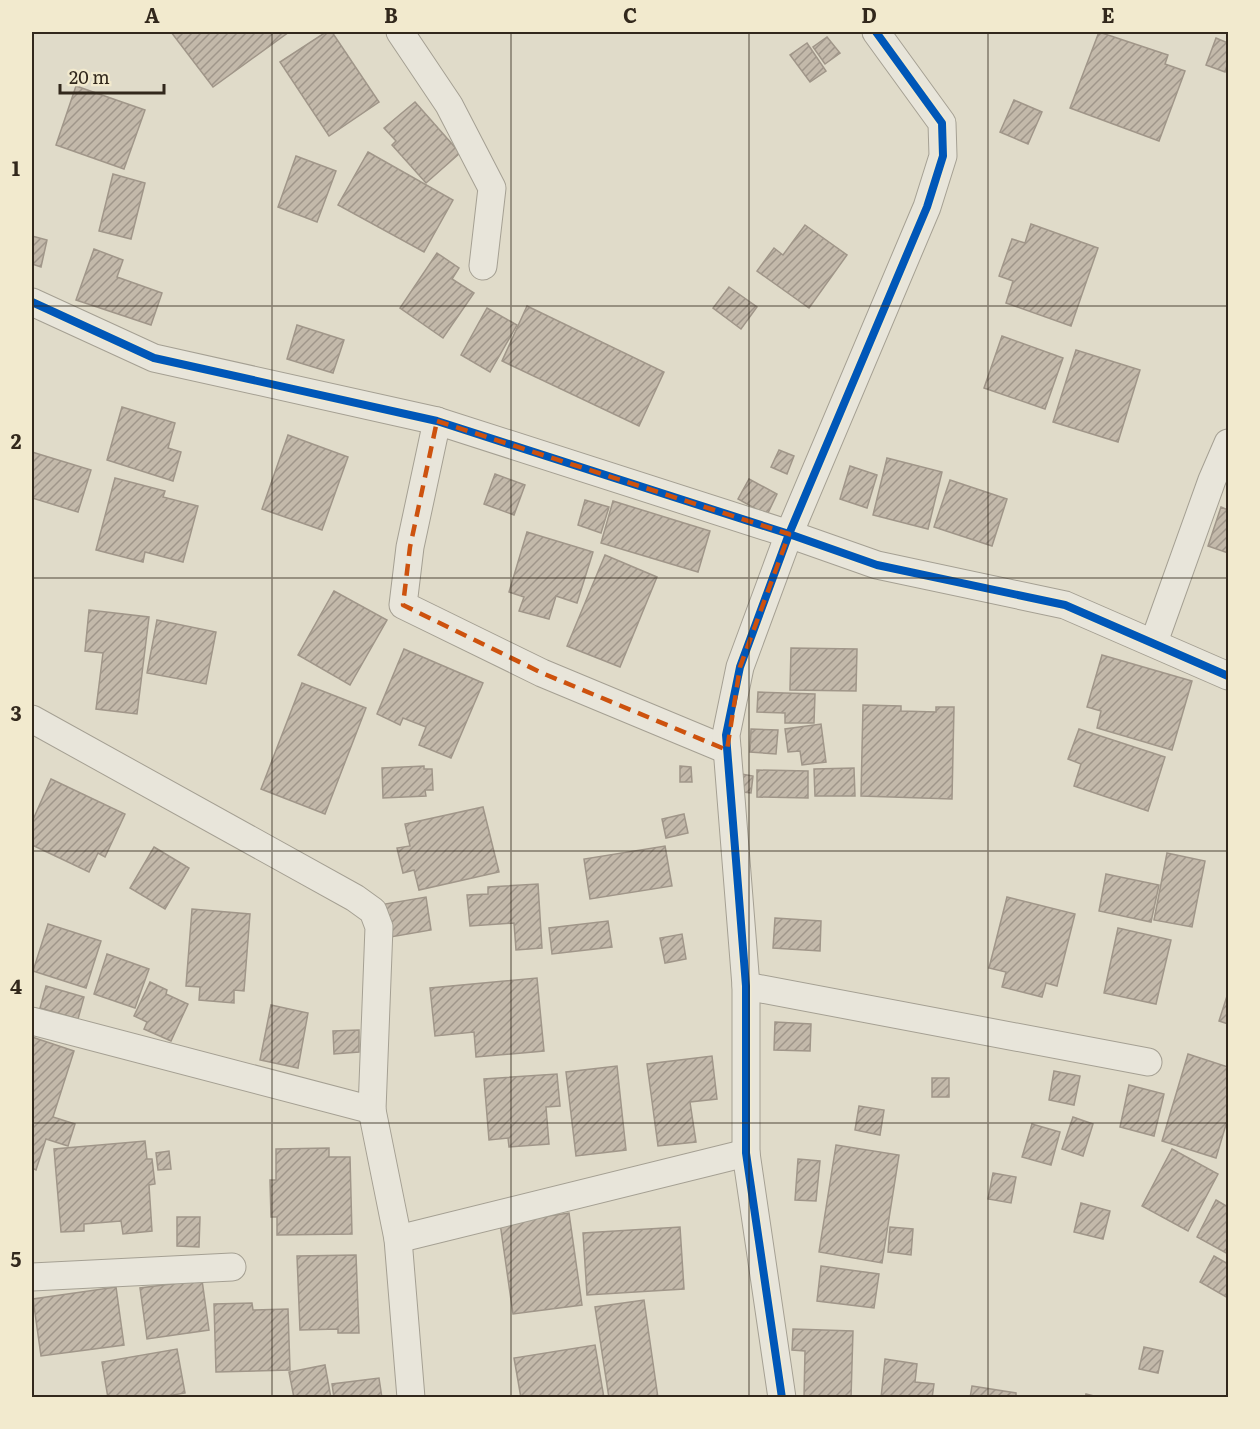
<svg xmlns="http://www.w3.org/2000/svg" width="1260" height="1429" font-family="Literata,serif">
	<defs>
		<pattern id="building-hatch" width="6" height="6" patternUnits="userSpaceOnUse" patternTransform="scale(1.5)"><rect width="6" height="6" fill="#c3b9aa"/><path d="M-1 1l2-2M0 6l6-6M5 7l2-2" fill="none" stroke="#9f968a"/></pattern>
	</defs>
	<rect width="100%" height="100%" fill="#e0dbc9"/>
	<!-- building -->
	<g fill="url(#building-hatch)" stroke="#a09689" stroke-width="1.5">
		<polygon points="171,32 289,32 213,87"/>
		<polygon points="326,32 332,32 379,102 329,136 280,62"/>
		<polygon points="1099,32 1168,55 1165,64 1185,71 1159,141 1070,108"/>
		<polygon points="827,37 840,53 825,64 813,47"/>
		<polygon points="1216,38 1228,43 1228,62 1225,72 1206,65"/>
		<polygon points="807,43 826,71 810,82 790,55"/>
		<polygon points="76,86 145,110 124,169 56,145"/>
		<polygon points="1014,100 1042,112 1028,144 1000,132"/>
		<polygon points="415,102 460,153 426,183 392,145 396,141 384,128"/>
		<polygon points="368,152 453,200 424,252 338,205"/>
		<polygon points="296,156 336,171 317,222 278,207"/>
		<polygon points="113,174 145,183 131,239 99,231"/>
		<polygon points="1031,224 1098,248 1071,326 1006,303 1013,281 999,276 1012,239 1025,243"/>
		<polygon points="805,225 847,255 809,308 757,271 774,248 783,255"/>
		<polygon points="32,236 47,240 41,267 32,264"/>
		<polygon points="94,249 123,260 117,277 162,293 151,325 76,300"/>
		<polygon points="437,253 459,268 452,279 474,293 443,338 400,308"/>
		<polygon points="729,287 757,307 741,329 713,308"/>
		<polygon points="527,306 664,372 639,426 502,361"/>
		<polygon points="487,308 517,325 490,372 461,355"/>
		<polygon points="297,325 344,340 333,373 287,359"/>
		<polygon points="1002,336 1063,358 1045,409 984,388"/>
		<polygon points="1076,350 1140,370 1118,442 1053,422"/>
		<polygon points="122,407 175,423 168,448 181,452 173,481 107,460"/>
		<polygon points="288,435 348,457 322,530 262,509"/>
		<polygon points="779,450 794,456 787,474 771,467"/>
		<polygon points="32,452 91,470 78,512 32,498"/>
		<polygon points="887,458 942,472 928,529 873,515"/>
		<polygon points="850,466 877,475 867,508 840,499"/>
		<polygon points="495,474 525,485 514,515 484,504"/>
		<polygon points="115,478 165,491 163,497 198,506 183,562 145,552 143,562 96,550"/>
		<polygon points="749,479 777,494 767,515 738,499"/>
		<polygon points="950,480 1007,499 992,546 934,527"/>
		<polygon points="585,500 609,507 601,533 578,525"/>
		<polygon points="613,501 710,531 698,572 601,543"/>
		<polygon points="1221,507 1228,510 1228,553 1208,546"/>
		<polygon points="527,532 593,552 577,603 556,596 549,619 519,611 524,597 509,592"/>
		<polygon points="605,555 657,577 620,667 567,646"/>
		<polygon points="334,591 387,620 350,685 298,655"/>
		<polygon points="89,610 149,617 137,714 96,709 103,653 85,651"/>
		<polygon points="157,620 216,632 206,684 147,673"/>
		<polygon points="791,648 857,649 856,691 790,690"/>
		<polygon points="404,649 483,683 451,758 419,745 426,727 403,718 400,725 377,714"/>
		<polygon points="1102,655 1192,681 1172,750 1097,728 1101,711 1087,707"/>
		<polygon points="302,683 366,708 325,814 261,789"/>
		<polygon points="758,692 815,694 814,723 785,723 785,713 757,712"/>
		<polygon points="863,705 901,706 901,711 936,712 936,707 954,707 952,799 861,796"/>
		<polygon points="821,724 826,762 802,765 800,751 788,752 785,729"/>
		<polygon points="751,729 778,730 776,754 750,752"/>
		<polygon points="1079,729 1165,757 1148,811 1074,786 1081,764 1068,759"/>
		<polygon points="424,766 424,769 432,769 433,790 425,790 426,796 383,798 382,768"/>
		<polygon points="680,766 691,767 692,782 680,782"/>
		<polygon points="854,768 855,796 815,796 814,769"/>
		<polygon points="757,770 808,771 808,798 757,797"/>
		<polygon points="736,773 753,776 751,793 733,791"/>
		<polygon points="51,779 125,814 105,857 98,853 89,872 32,845 32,822"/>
		<polygon points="483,807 499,872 419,890 414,870 403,873 397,848 410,846 405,824"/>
		<polygon points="684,814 688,833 666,838 662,819"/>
		<polygon points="665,846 672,886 590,899 584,859"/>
		<polygon points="154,847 189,868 165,909 130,888"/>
		<polygon points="1167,853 1205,861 1192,927 1154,920"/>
		<polygon points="1106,874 1159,885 1151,922 1099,911"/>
		<polygon points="538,884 542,948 516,950 514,923 470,926 467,895 488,894 488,887"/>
		<polygon points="426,897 431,930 385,938 379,905"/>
		<polygon points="1007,897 1075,914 1057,986 1046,983 1042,997 1002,987 1006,972 989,968"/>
		<polygon points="192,909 250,914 244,991 234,990 234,1003 199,1000 200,987 186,986"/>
		<polygon points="775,918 821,921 820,951 773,948"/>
		<polygon points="608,921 612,947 552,954 549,928"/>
		<polygon points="48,924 101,941 86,988 33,971"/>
		<polygon points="1118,928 1171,940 1156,1004 1104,993"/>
		<polygon points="682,934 686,959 665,963 660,938"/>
		<polygon points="107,954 149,969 135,1008 94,994"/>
		<polygon points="537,978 544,1051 476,1057 474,1032 435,1036 430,988"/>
		<polygon points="150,982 167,990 166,994 188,1004 171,1041 144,1029 147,1022 134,1016"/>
		<polygon points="46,986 84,997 78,1019 40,1008"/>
		<polygon points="1227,996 1228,996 1228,1024 1219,1021"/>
		<polygon points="271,1005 308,1013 298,1068 260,1060"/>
		<polygon points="775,1022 811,1024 810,1051 774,1050"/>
		<polygon points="359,1030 359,1052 334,1054 333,1031"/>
		<polygon points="32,1037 74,1051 53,1117 75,1124 68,1146 46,1139 36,1170 32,1168"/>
		<polygon points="1188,1054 1228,1067 1228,1118 1216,1158 1162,1141"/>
		<polygon points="712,1056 717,1099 690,1102 696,1142 658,1146 647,1064"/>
		<polygon points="617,1066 626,1150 576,1156 566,1072"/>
		<polygon points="1054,1071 1080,1076 1074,1105 1049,1100"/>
		<polygon points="557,1074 560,1106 546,1107 549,1144 509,1147 508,1138 489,1140 484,1079"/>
		<rect x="932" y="1078" width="17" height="19"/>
		<polygon points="1129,1085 1164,1094 1154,1136 1120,1127"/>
		<polygon points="859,1106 884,1110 880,1135 855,1130"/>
		<polygon points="1073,1117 1093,1124 1083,1156 1062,1149"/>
		<polygon points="1032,1124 1060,1132 1051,1165 1022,1157"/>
		<polygon points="145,1141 147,1159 152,1159 155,1184 149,1185 152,1231 123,1234 121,1221 84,1224 84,1231 61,1232 54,1149"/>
		<polygon points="836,1145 899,1155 882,1263 819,1252"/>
		<polygon points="329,1148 329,1157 350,1157 352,1234 277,1235 277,1217 271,1217 270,1180 276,1180 276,1149"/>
		<polygon points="1172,1149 1218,1174 1188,1231 1142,1206"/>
		<polygon points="169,1151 171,1169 158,1170 156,1153"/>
		<polygon points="798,1159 820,1161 816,1201 795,1200"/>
		<polygon points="993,1173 1016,1177 1011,1203 988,1199"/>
		<polygon points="1216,1200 1228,1207 1228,1254 1197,1237"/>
		<polygon points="1081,1203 1110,1211 1103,1239 1074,1232"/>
		<polygon points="569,1213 582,1305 513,1314 500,1223"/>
		<polygon points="177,1217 200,1217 199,1247 177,1246"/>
		<polygon points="680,1227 684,1289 587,1295 583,1233"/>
		<polygon points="890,1227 913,1229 911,1255 888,1252"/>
		<polygon points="356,1255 359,1333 338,1333 338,1329 300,1330 297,1256"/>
		<polygon points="1214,1256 1228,1264 1228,1298 1200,1282"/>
		<polygon points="821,1266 879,1274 874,1308 817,1301"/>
		<polygon points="202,1280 209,1330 147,1339 140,1288"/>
		<polygon points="116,1287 124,1345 41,1356 33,1299"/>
		<polygon points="644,1300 658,1398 609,1398 595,1307"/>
		<polygon points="252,1303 253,1310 288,1309 290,1370 216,1372 214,1304"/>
		<polygon points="793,1329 853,1331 851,1398 804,1398 805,1351 792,1350"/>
		<polygon points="595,1345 604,1398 521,1398 514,1358"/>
		<polygon points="1144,1347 1163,1351 1158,1373 1139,1369"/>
		<polygon points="177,1349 185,1393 156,1398 108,1398 102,1362"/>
		<polygon points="885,1359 917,1364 915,1382 934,1384 932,1398 881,1398"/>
		<polygon points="325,1365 331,1398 294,1398 289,1372"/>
		<polygon points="379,1378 382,1398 334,1398 332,1384"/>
		<polygon points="972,1386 1016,1393 1016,1398 970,1398"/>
		<polygon points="1086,1394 1102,1398 1085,1398"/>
	</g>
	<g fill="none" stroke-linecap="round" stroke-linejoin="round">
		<defs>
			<g id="street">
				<polyline points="400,32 449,105 492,188 483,266"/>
				<polyline points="32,302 154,358 437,421 789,534 877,565 1065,605 1228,676"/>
				<polyline points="437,421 410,547 403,605 542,673 727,750"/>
				<polyline points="1154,642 1212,480 1228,443"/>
				<polyline points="32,719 355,898 373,911 379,927 372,1110 398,1239 411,1398"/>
				<polyline points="746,986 1148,1062"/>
				<polyline points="32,1021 372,1110"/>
				<polyline points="398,1239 746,1153"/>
				<polyline points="32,1277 232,1267"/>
				<polyline points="782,1398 746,1153 746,986 726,735 740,667 789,534 927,207 943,156 942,123 876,32"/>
			</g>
		</defs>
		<!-- street casing -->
		<use href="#street" stroke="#a5a093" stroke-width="29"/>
		<!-- street -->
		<use href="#street" stroke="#e8e5da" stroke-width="27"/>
		<defs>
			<g id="cycleway">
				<polyline points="32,302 154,358 437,421 789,534 877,565 1065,605 1228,676"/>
				<polyline points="782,1398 746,1153 746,986 726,735 740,667 789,534 927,207 943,156 942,123 876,32"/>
			</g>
		</defs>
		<!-- cycleway casing -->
		<use href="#cycleway" stroke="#f2eace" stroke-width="11"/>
		<!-- cycleway -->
		<use href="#cycleway" stroke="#0057b8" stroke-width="8"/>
	</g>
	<!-- marked area -->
	<path fill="none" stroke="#cd520e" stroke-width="4.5" stroke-dasharray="12 8" stroke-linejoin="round" d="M437,421L789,534L740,667L727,750L542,673L403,605L410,547Z"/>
	<!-- grid -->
	<path fill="none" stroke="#32281c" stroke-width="1.5" stroke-opacity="0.55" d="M272,32V1398M511,32V1398M749,32V1398M988,32V1398M32,306H1228M32,578H1228M32,851H1228M32,1123H1228"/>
	<!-- border -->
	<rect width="1260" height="1429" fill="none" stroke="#f2eace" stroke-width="66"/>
	<!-- scale -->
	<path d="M60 84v9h104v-9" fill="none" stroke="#32281c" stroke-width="3"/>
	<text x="69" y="84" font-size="18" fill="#32281c" stroke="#f2eace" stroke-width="4.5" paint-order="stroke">20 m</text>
	<rect x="33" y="33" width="1194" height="1363" fill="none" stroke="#32281c" stroke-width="2"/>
	<g font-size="20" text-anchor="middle" font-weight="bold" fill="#32281c">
		<text x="152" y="23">A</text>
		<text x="391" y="23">B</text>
		<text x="630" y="23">C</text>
		<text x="869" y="23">D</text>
		<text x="1108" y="23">E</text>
		<text x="16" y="176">1</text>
		<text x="16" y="449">2</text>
		<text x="16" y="721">3</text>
		<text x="16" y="994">4</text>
		<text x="16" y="1267">5</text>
	</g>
</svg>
